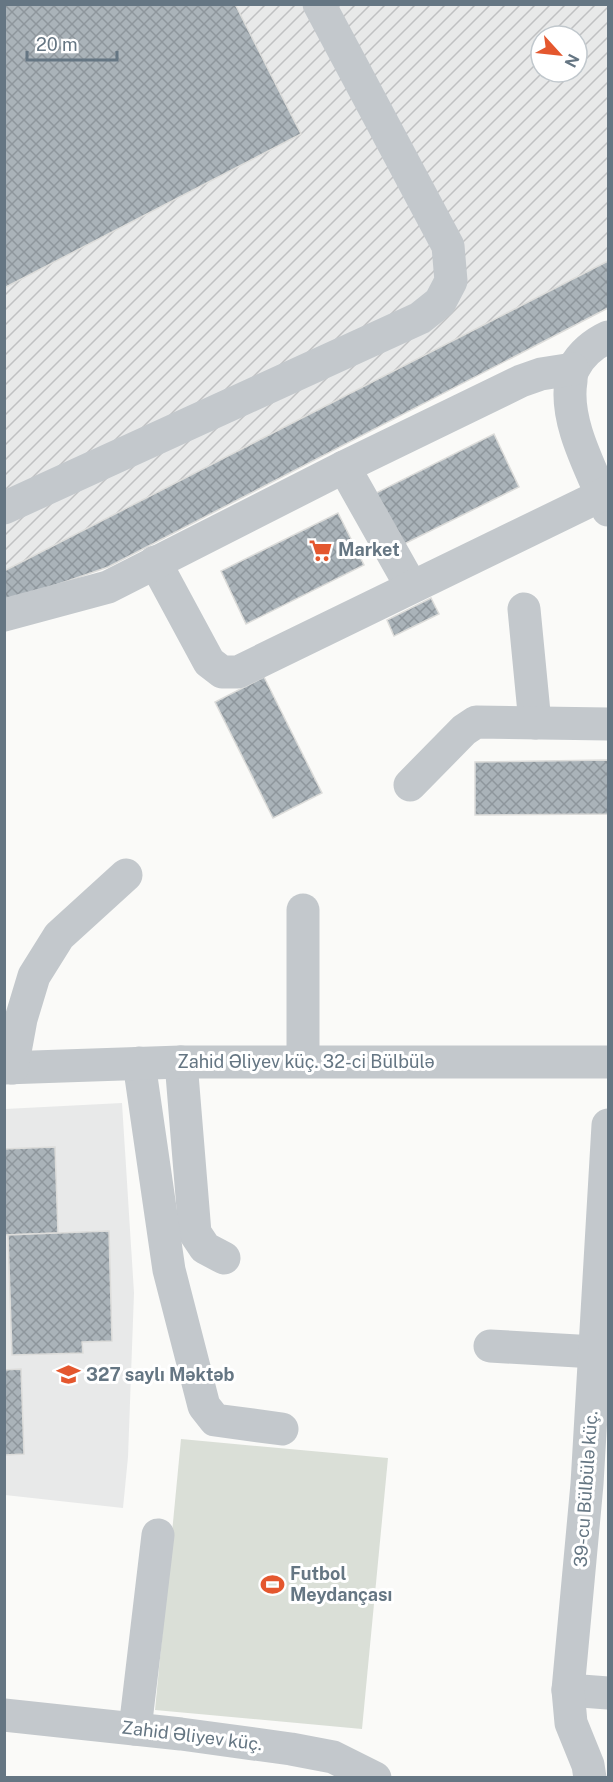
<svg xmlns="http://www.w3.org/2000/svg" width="613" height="1782" font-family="'Public Sans',sans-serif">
	<defs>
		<pattern id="industrial-furrows" width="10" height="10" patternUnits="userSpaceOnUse" patternTransform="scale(1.5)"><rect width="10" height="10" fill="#e8e9e9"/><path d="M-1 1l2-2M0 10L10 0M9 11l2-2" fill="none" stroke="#c0c1c2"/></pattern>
		<pattern id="building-cross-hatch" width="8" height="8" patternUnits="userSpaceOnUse" patternTransform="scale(1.5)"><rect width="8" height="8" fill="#aab3b9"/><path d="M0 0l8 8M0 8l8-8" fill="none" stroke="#8e969c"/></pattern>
	</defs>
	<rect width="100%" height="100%" fill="#fafaf8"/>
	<!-- built -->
	<polygon fill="#e8e9e9" points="122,1103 134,1293 128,1457 123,1508 5,1495 5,1109"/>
	<!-- industrial -->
	<path fill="url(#industrial-furrows)" fill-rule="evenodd" d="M5,5H608V261L5,571ZM541,36H577V72H541Z"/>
	<!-- pitch -->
	<polygon fill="#dadfd7" points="181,1439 388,1458 362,1729 155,1710"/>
	<!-- building -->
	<g fill="url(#building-cross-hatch)" stroke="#dcdcda" stroke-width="1.5">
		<polygon points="4,4 235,4 301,134 4,288"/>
		<polygon points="608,261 608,308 108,567 4,603 4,571"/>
		<polygon points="494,434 519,487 402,545 376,493"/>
		<polygon points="338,513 364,565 246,624 221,571"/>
		<polygon points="431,598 439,614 394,636 387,620"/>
		<polygon points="264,677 322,793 273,818 215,702"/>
		<polygon points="608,760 608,814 475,815 475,762"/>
		<polygon points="55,1147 58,1233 4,1235 4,1149"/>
		<polygon points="109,1231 112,1341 82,1342 83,1353 12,1355 8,1235"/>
		<polygon points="21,1369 24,1454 4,1455 4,1370"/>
	</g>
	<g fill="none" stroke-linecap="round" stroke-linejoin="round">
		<!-- minor -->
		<g stroke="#c3c8cc" stroke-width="33">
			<path d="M608,337C595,343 581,354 574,368C572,371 571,377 571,381C564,423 593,472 608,510"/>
			<polyline points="344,467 411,586"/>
			<polyline points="4,508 420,318 440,302 451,281 448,246 319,4"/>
			<polyline points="155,562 209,662 222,672 238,672 608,492"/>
			<polyline points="524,609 535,723"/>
			<polyline points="4,615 108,587 344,467 521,381 541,374 573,369"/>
			<polyline points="410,785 464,730 476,722 608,724"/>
			<polyline points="303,910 303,1061"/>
			<polyline points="181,1062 195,1233 205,1248 224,1258"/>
			<polyline points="139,1063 169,1270 204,1406 215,1420 282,1429"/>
			<polyline points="4,1068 181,1062 608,1062"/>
			<polyline points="12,1068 21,1019 34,976 59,936 126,875"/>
			<polyline points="490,1346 595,1352"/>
			<polyline points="568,1690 608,1693"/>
			<polyline points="4,1715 181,1734 291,1749 333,1757 375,1778"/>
			<polyline points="135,1729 158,1535"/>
			<polyline points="590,1778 588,1765 571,1723 568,1690 587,1484 608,1125"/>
		</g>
	</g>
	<!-- icons -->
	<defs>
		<symbol id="supermarket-bare" viewBox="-9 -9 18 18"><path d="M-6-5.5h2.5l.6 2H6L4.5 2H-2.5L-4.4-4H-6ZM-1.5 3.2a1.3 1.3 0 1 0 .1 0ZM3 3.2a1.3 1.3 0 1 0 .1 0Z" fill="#e4572e" stroke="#fff" stroke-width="2.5" paint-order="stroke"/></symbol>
		<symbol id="school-bare" viewBox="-9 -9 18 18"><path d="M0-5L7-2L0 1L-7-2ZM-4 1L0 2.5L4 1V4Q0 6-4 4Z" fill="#e4572e" stroke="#fff" stroke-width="2.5" paint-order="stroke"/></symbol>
		<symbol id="stadium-bare" viewBox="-9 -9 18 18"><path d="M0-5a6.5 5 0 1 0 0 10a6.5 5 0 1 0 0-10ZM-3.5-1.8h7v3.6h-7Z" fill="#e4572e" stroke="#fff" stroke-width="2.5" paint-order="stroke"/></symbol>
	</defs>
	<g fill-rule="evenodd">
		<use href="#supermarket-bare" x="304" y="534" width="33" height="33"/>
		<use href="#school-bare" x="52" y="1358" width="33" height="33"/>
		<use href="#stadium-bare" x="256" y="1568" width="33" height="33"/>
	</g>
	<g text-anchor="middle" stroke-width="6" stroke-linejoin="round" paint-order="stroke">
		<!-- poi labels -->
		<g font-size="18" font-weight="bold" fill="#657683" stroke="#fff" text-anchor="start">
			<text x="338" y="556">Market</text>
			<text x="86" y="1381">327 saylı Məktəb</text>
			<text x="290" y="1580">Futbol<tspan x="290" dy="21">Meydançası</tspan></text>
		</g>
		<!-- street labels -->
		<g font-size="18" fill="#657683" stroke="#fff">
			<text x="306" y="1068">Zahid Əliyev küç. 32-ci Bülbülə</text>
			<text transform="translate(586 1489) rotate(-86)" y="6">39-cu Bülbülə küç.</text>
			<text transform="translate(192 1736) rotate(7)" y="6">Zahid Əliyev küç.</text>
		</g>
	</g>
	<!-- border -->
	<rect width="613" height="1782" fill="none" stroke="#657683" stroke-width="12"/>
	<!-- north arrow -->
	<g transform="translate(559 54) rotate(117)"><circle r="28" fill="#ffffff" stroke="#c1c8cd" stroke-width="1.5"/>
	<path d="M0-4.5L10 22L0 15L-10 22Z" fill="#e4572e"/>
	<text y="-9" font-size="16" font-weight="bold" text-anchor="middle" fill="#657683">N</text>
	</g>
	<!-- scale -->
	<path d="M27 51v9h90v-9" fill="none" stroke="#657683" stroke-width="3"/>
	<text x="36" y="51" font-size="18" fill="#657683" stroke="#ffffff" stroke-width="4.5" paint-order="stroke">20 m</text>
</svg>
